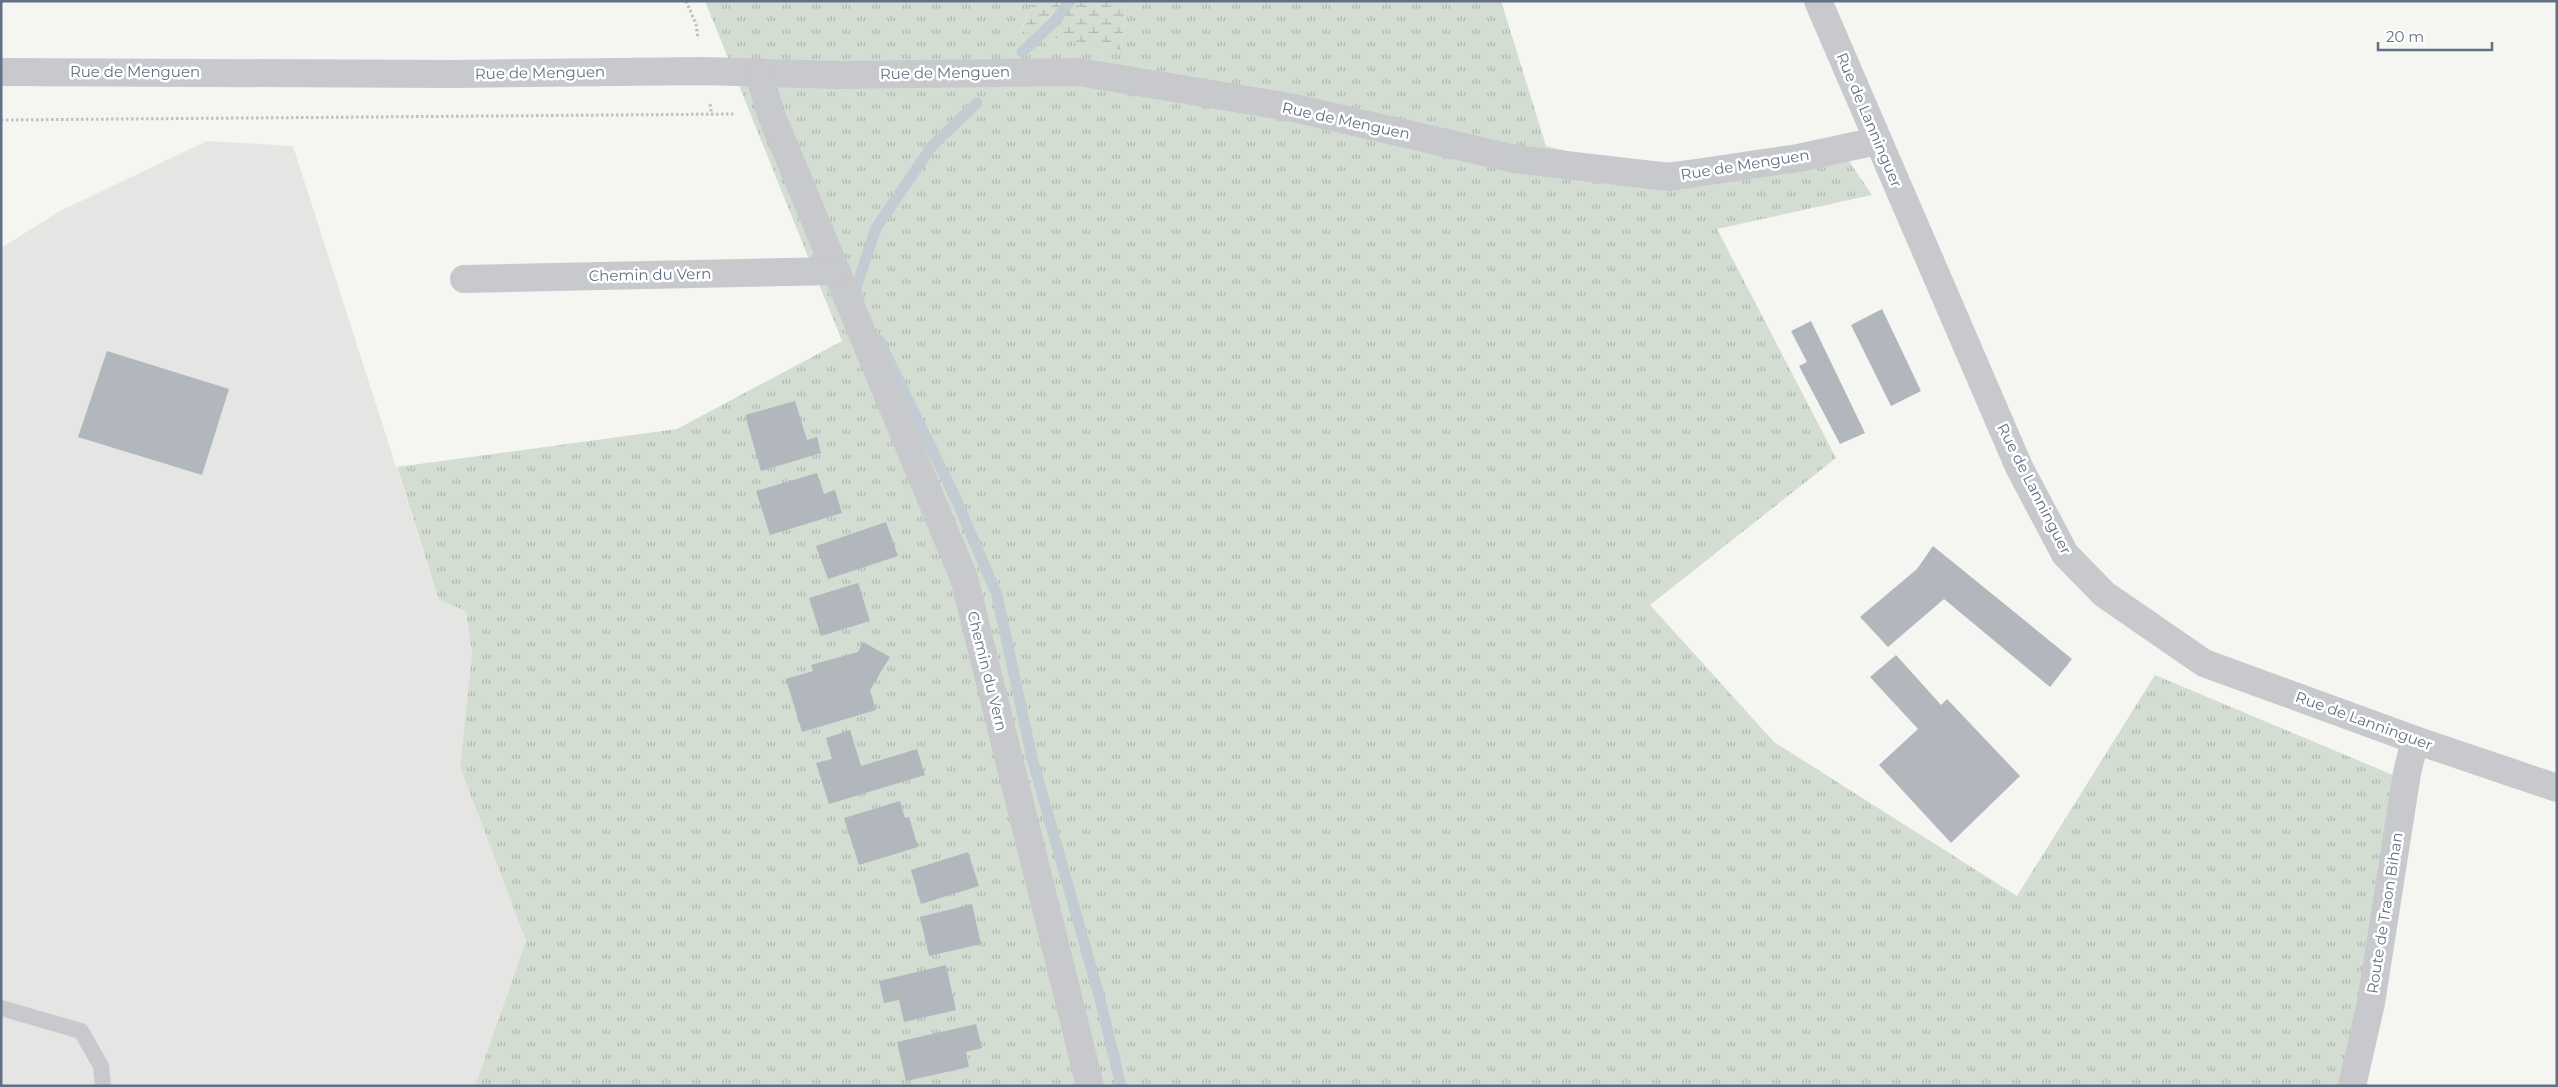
<svg xmlns="http://www.w3.org/2000/svg" width="2558" height="1087" font-family="Montserrat,sans-serif">
	<defs>
		<pattern id="grass-tufts" width="24" height="20" patternUnits="userSpaceOnUse" patternTransform="scale(1.25)"><rect width="24" height="20" fill="#d4ddd1"/><path d="M3 7l-1-3M5 7V3M7 7l1-3M15 17l-1-3M17 17v-4M19 17l1-3" fill="none" stroke="#afb8af"/></pattern>
		<pattern id="wetland-marsh" width="20" height="14" patternUnits="userSpaceOnUse" patternTransform="scale(1.25)"><rect width="20" height="14" fill="#d4ddd1"/><path d="M1 5h8M5 5V1M11 12h8M15 12V8" fill="none" stroke="#afb8af"/></pattern>
	</defs>
	<rect width="100%" height="100%" fill="#f5f5f1"/>
	<!-- built -->
	<polygon fill="#e5e6e4" points="207,141 293,146 439,600 466,611 472,653 460,767 526,941 475,1086 1,1086 1,248 60,211"/>
	<!-- grass -->
	<polygon fill="url(#grass-tufts)" points="705,1 1033,1 1021,31 1121,49 1126,1 1501,1 1546,146 1630,166 1838,145 1872,195 1717,229 1836,458 1650,605 1774,742 2017,896 2155,675 2400,778 2351,1086 475,1086 526,941 460,767 472,653 466,611 439,600 397,467 677,429 842,341"/>
	<!-- wetland -->
	<polygon fill="url(#wetland-marsh)" points="1033,1 1126,1 1121,50 1021,32"/>
	<g fill="none" stroke-linecap="round" stroke-linejoin="round">
		<!-- stream -->
		<g stroke="#c3ccd2" stroke-width="11">
			<polyline points="1022,52 1055,21 1070,1"/>
			<polyline points="859,298 855,291 876,228 932,146 977,103"/>
			<polyline points="879,340 956,499 997,595 1032,758 1100,999 1121,1086"/>
		</g>
	</g>
	<!-- building -->
	<g fill="#b1b7bd">
		<polygon points="1882,309 1921,391 1891,406 1851,325"/>
		<polygon points="1811,321 1865,433 1840,444 1799,366 1807,362 1791,331"/>
		<polygon points="107,351 229,389 202,475 78,437"/>
		<polygon points="795,401 807,440 817,437 821,453 761,471 745,415"/>
		<polygon points="817,473 824,494 835,490 842,513 770,535 756,491"/>
		<polygon points="886,522 898,556 828,579 816,546"/>
		<polygon points="1933,546 2072,659 2050,687 1944,599 1888,647 1860,617 1917,569"/>
		<polygon points="858,583 870,621 821,636 809,598"/>
		<polygon points="863,642 890,657 870,690 876,710 802,732 786,679 813,671 811,665 858,652"/>
		<polygon points="1896,655 1941,705 1947,699 2020,776 1951,843 1879,765 1918,729 1870,677"/>
		<polygon points="850,730 861,766 917,749 925,775 829,804 816,763 832,759 826,738"/>
		<polygon points="900,801 905,818 909,817 918,847 859,865 844,818"/>
		<polygon points="968,852 979,886 921,904 911,870"/>
		<polygon points="972,904 981,944 929,956 920,917"/>
		<polygon points="946,965 956,1010 904,1022 899,1000 884,1003 879,981"/>
		<polygon points="976,1024 982,1048 966,1052 969,1067 906,1081 897,1042"/>
	</g>
	<g fill="none" stroke-linecap="round" stroke-linejoin="round">
		<!-- path -->
		<g stroke="#c0c1c3" stroke-width="3" stroke-dasharray="2.5 2.5" stroke-linecap="butt">
			<polyline points="686,1 696,24 698,38"/>
			<polyline points="710,104 712,115"/>
			<polyline points="1,120 736,114"/>
		</g>
		<!-- lane -->
		<polyline stroke="#c7c9cd" stroke-width="16" points="1,1008 81,1031 101,1066 103,1086"/>
		<!-- street -->
		<g stroke="#c7c9cd" stroke-width="28">
			<polyline points="1818,1 2019,467 2065,554 2104,594 2204,663 2415,740 2557,788"/>
			<polyline points="1,72 453,74 703,71 839,75 1079,72 1294,108 1515,159 1669,177 1798,158 1877,141"/>
			<polyline points="759,72 770,112 964,578 1090,1086"/>
			<polyline points="464,279 837,271"/>
			<polyline points="2352,1086 2371,1003 2407,773 2415,740"/>
		</g>
	</g>
	<g text-anchor="middle" stroke-width="5" stroke-linejoin="round" paint-order="stroke">
		<!-- street labels -->
		<g font-size="15" fill="#617085" stroke="#fff">
			<text x="135" y="77">Rue de Menguen</text>
			<text transform="translate(540 73) rotate(-1)" y="5">Rue de Menguen</text>
			<text transform="translate(945 73) rotate(-1)" y="5">Rue de Menguen</text>
			<text transform="translate(1869 120) rotate(67)" y="5">Rue de Lanninguer</text>
			<text transform="translate(1346 121) rotate(12)" y="5">Rue de Menguen</text>
			<text transform="translate(1745 165) rotate(-9)" y="5">Rue de Menguen</text>
			<text transform="translate(650 275) rotate(-1)" y="5">Chemin du Vern</text>
			<text transform="translate(2034 489) rotate(63)" y="5">Rue de Lanninguer</text>
			<text transform="translate(987 671) rotate(76)" y="5">Chemin du Vern</text>
			<text transform="translate(2364 721) rotate(20)" y="5">Rue de Lanninguer</text>
			<text transform="translate(2385 913) rotate(-81)" y="5">Route de Traon Bihan</text>
		</g>
	</g>
	<!-- border -->
	<rect width="2558" height="1087" fill="none" stroke="#617085" stroke-width="5"/>
	<!-- scale -->
	<path d="M2378 42v8h114v-8" fill="none" stroke="#617085" stroke-width="2.5"/>
	<text x="2386" y="42" font-size="15" fill="#617085" stroke="#ffffff" stroke-width="4" paint-order="stroke">20 m</text>
</svg>
